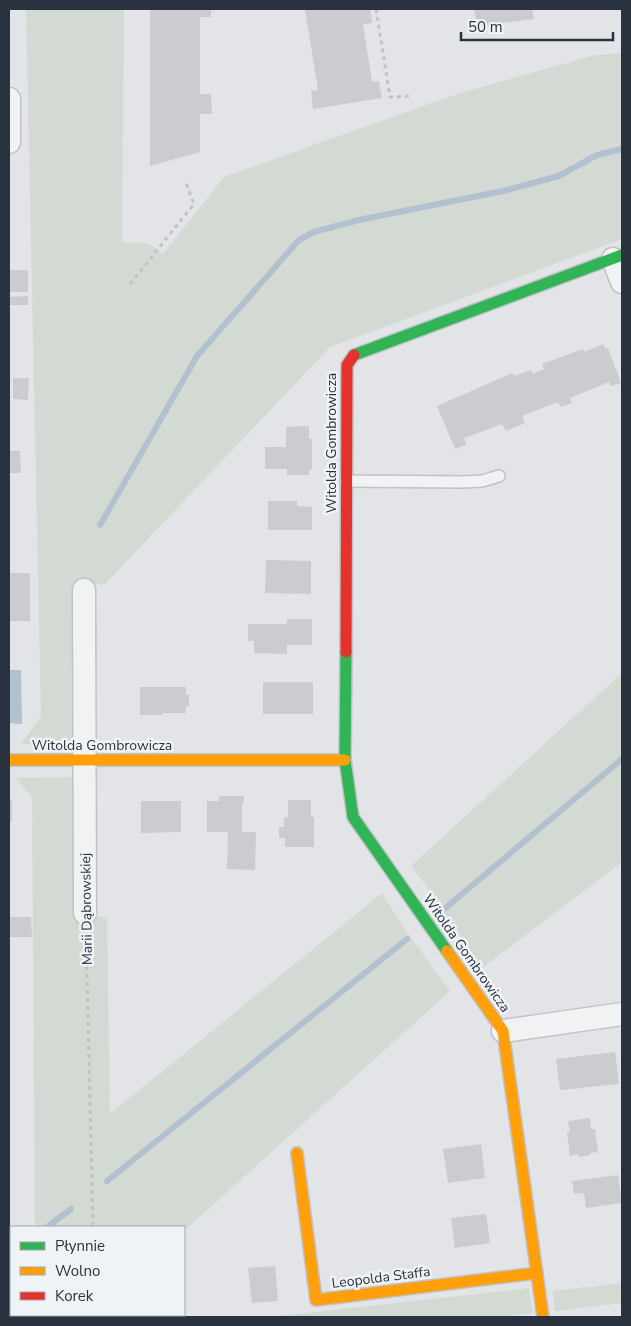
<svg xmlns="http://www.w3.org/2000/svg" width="631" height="1326" font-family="'Nunito Sans',sans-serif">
	<rect width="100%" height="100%" fill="#e2e4e7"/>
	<!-- green -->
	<g fill="#d3dad3">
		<path d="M26,9H124L122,242C142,244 147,239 163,254L224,177L460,93L595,55L622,53V239L330,347L105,584H73L74,744H21L41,717Z"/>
		<polygon points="622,673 622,862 481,969 434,896 411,866"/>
		<polygon points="78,777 78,917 107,917 110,1114 382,893 404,928 450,991 184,1231 184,1227 33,1227 35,1226 32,797 16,778"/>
		<polygon points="11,1243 11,1315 127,1315 127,1317 9,1317 9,1245"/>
		<polygon points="622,1283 622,1303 555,1311 553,1291"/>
		<polygon points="529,1288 533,1313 503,1317 270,1317"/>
	</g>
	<!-- water -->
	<polygon fill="#b2c1d0" points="9,670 21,670 22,724 9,723"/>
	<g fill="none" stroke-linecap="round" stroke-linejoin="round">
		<!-- stream -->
		<g stroke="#b2c1d0" stroke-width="6">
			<polyline points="100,525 197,356 299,240 314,232 359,220 503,191 559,176 597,155 622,149"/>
			<polyline points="443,910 622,759"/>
			<polyline points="107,1181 407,939"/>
			<polyline points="47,1227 71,1209"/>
			<polyline points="9,1255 11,1253"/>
		</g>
	</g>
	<!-- building -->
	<g fill="#cacccf">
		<polygon points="150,9 211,9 211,17 200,17 200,94 211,94 212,114 200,114 200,152 150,166"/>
		<polygon points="305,9 370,9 372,23 363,24 372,82 379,81 382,98 313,109 311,91 318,90"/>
		<polygon points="474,9 532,9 534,19 477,26"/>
		<rect x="9" y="270" width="19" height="22"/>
		<polygon points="28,296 28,305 9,305 9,297"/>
		<polygon points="603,344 606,349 608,348 621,383 611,386 609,382 570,398 572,403 561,407 558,402 522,416 525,423 506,431 502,424 464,438 466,445 455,449 437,406 512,373 514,376 531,370 533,374 544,369 542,364 583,349 584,352"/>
		<polygon points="13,378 29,378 28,400 13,399"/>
		<polygon points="309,426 309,439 312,439 312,470 309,470 309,475 287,475 287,469 265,469 265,447 286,447 286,427"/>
		<polygon points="9,451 20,451 21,473 9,473"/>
		<polygon points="268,501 297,501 297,506 312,507 312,530 268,530"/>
		<polygon points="266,560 311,561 311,594 265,593"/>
		<polygon points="9,573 30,573 30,621 10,621"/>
		<polygon points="287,619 312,619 312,645 287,645 287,654 254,653 254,641 248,641 248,624 287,624"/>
		<rect x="263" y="682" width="50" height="32"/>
		<polygon points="140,687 186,687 186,695 189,695 189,706 186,706 186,713 162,713 162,715 140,715"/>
		<polygon points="219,796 244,796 244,803 242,803 242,832 256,832 255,870 227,869 228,832 207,832 207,801 219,801"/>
		<rect x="9" y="799" width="3" height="23"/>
		<polygon points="288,800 311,800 311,817 314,817 314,847 285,847 285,838 279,838 279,827 284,827 284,818 288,817"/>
		<polygon points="141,801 181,801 181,832 141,833"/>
		<polygon points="9,917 31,917 32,937 9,937"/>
		<polygon points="615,1052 619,1084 560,1090 556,1059"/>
		<polygon points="590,1118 591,1129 595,1129 598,1152 590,1153 590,1155 579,1157 579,1154 570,1156 567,1132 570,1132 568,1121"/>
		<polygon points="481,1144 485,1178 448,1183 443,1149"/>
		<polygon points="618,1175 622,1203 586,1208 584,1193 574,1194 572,1181"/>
		<polygon points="486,1214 490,1243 455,1248 451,1218"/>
		<polygon points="275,1266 278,1301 252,1303 248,1268"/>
	</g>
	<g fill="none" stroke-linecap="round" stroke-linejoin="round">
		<defs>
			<polyline id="lane" points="346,481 462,482 482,481 499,476"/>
			<g id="street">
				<polyline points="9,99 9,142"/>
				<polyline points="613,259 622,282"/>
				<polyline points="84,590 85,913"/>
				<polyline points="503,1031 622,1014"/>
			</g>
			<g id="fast">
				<polyline points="354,355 622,255"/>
				<polyline points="346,652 345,760 353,817 447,951"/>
			</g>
			<g id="slow">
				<polyline points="9,760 345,760"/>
				<polyline points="447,951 503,1031 543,1317"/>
				<polyline points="297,1153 316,1300 537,1273"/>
			</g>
			<polyline id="jam" points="346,652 347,365 354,355"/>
		</defs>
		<!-- lane casing -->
		<use href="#lane" stroke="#c0c2c5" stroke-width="14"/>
		<!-- street casing -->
		<use href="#street" stroke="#c0c2c5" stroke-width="25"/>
		<!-- fast casing -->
		<use href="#fast" stroke="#c0c2c5" stroke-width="14"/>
		<!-- slow casing -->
		<use href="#slow" stroke="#c0c2c5" stroke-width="14"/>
		<!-- jam casing -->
		<use href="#jam" stroke="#c0c2c5" stroke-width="14"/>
		<!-- path -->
		<g stroke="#c1c3c7" stroke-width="3" stroke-dasharray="4 4" stroke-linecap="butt">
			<polyline points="376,9 390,97 410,96"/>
			<polyline points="130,284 194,204 185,180"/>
			<polyline points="86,934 93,1227"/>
			<polyline points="95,1315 95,1317"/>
		</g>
		<!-- lane -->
		<use href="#lane" stroke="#f1f2f4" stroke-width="11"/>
		<!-- street -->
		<use href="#street" stroke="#f1f2f4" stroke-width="22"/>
		<!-- fast -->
		<use href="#fast" stroke="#30b455" stroke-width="11"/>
		<!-- slow -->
		<use href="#slow" stroke="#ff9f0a" stroke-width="11"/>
		<!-- jam -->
		<use href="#jam" stroke="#e5322d" stroke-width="11"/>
	</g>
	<g text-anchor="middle" stroke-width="5" stroke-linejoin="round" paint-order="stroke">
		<!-- street labels -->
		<g font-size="14" fill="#2a323f" stroke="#f0f3f6">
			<text transform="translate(331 443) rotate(-90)" y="5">Witolda Gombrowicza</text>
			<text x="102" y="750">Witolda Gombrowicza</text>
			<text transform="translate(86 909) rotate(-91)" y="5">Marii Dąbrowskiej</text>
			<text transform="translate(467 953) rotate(55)" y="5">Witolda Gombrowicza</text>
			<text transform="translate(381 1277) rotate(-7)" y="5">Leopolda Staffa</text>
		</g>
	</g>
	<!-- border -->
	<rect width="631" height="1326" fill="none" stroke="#2a323f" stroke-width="20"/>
	<!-- legend -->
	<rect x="10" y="1226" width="175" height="90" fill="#f0f3f6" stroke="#a1a6ad"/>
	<rect x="20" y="1242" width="25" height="8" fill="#30b455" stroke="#a1a6ad"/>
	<text x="55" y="1251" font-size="15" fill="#2a323f">Płynnie</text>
	<rect x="20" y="1267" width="25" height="8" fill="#ff9f0a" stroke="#a1a6ad"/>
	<text x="55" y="1276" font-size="15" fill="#2a323f">Wolno</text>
	<rect x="20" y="1292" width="25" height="8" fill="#e5322d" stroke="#a1a6ad"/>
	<text x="55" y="1301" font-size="15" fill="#2a323f">Korek</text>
	<!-- scale -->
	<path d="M461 32v8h152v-8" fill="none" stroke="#2a323f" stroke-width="2.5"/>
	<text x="468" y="32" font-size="15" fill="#2a323f" stroke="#f0f3f6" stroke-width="4" paint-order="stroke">50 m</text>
</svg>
